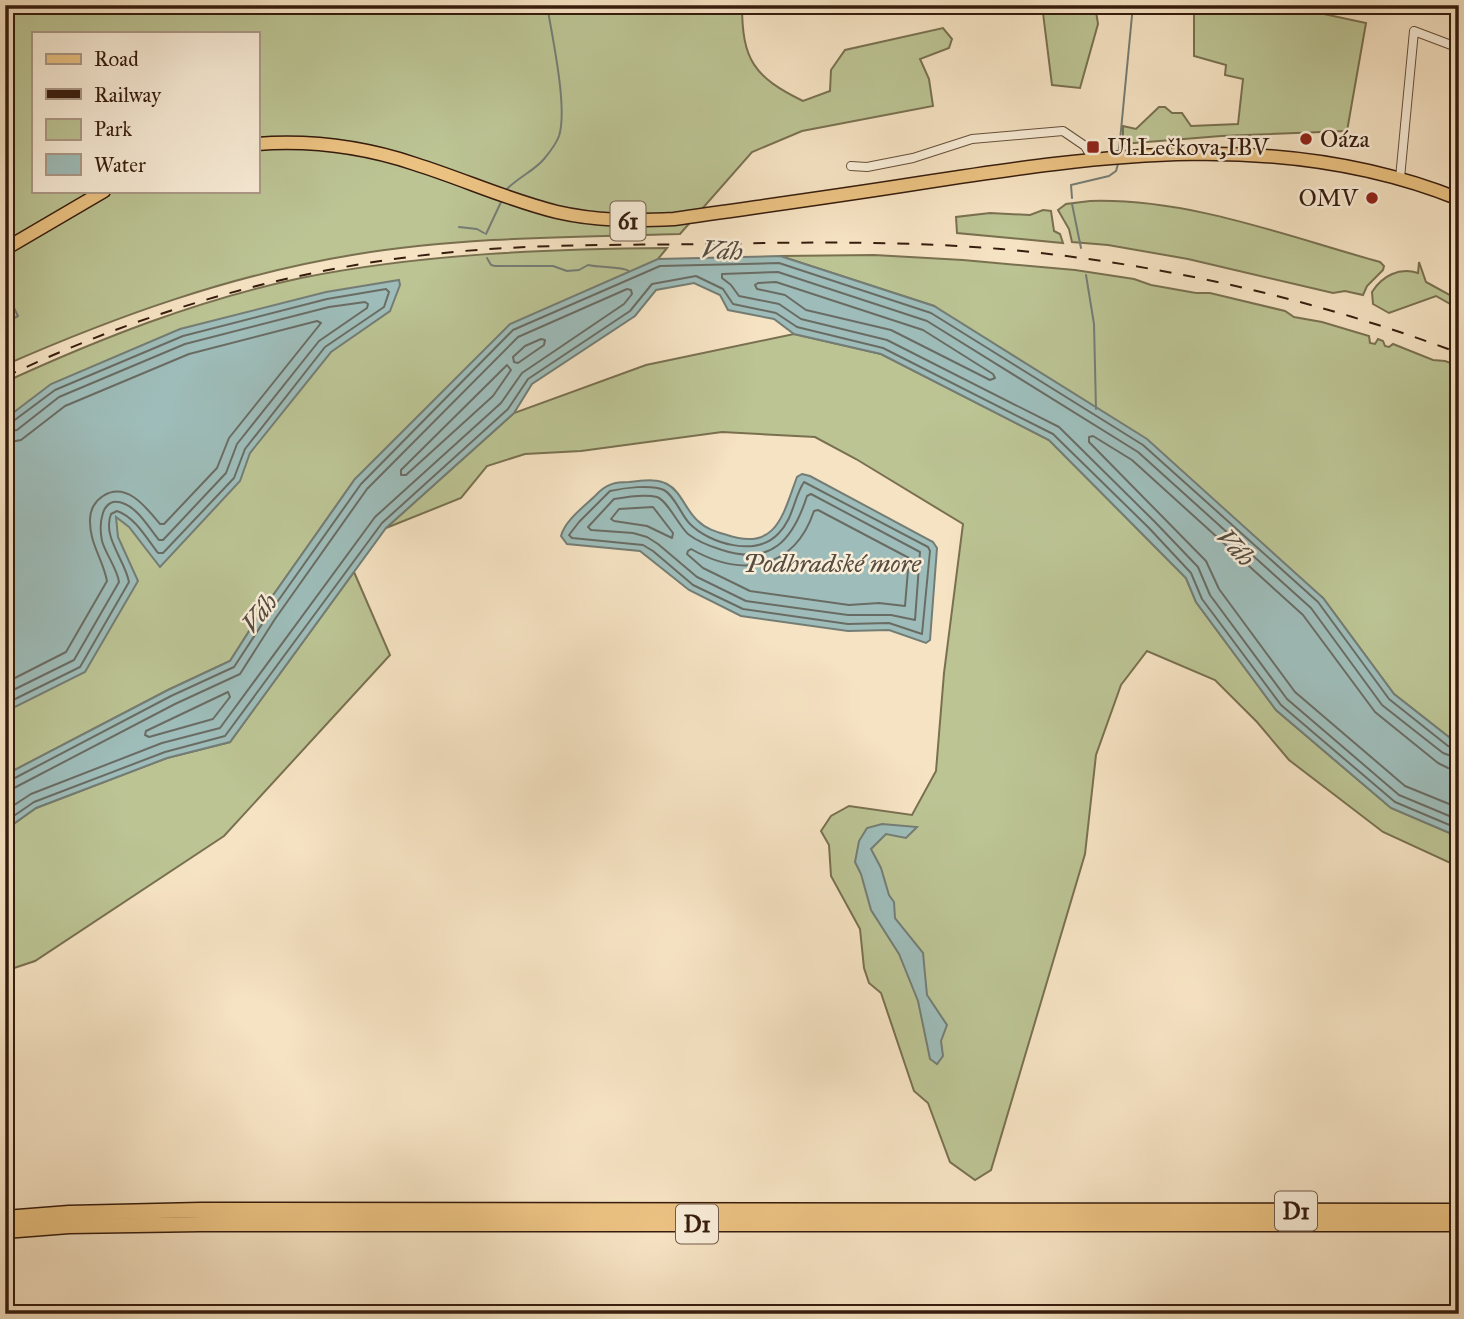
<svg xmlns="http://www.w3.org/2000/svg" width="1464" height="1319" font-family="'IM FELL Great Primer',serif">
	<rect width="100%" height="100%" fill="#f6e3c3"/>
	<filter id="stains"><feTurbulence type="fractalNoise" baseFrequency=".00286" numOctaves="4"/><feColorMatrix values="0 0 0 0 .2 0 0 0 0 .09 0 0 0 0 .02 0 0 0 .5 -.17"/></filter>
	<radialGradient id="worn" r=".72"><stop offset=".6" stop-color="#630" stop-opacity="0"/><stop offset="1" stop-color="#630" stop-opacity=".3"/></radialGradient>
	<!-- green -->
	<g fill="#bcc494" stroke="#797050" stroke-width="2" fill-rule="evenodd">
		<path d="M5,5H742C742,60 754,77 803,101L830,91L831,70L845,50L943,28L952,39L949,48L920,59L929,79L933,106L802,131L752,152L680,234C570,237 460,237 352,255C231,275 117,316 5,365ZM33,33H257V191H33Z"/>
		<polygon points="1042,5 1095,5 1098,24 1080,88 1052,85"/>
		<polygon points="1194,5 1282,5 1366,23 1347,131 1221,136 1123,144 1123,126 1136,129 1159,107 1165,107 1172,113 1182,113 1191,126 1238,124 1243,79 1225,75 1226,65 1194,56"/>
		<path d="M1090,201C1189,198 1286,236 1380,262L1384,266L1383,270L1367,286L1363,295L1345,291L1333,293L1188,259L1108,245L1072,242L1069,229L1058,210L1066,204Z"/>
		<polygon points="1043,210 1051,211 1054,231 1060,234 1063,243 957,233 956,217 990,213 1030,215"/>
		<path d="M667,248L658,259L355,479L262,611L230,661L168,690L5,775V382C101,338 198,300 301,278C422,254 545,249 667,248Z"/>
		<polygon points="874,255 963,260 1075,270 1134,279 1151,285 1196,293 1210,293 1285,311 1294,317 1322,322 1369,336 1370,343 1375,344 1378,339 1383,341 1385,346 1389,347 1393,344 1433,360 1445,361 1459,366 1459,745 1394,694 1323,598 934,306 780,256"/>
		<path d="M1419,262L1426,282L1459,300V309L1436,296L1389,313L1373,304L1372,292C1382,276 1399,267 1418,273Z"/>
		<polygon points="794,334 881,354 1049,440 1186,578 1196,602 1276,710 1391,808 1459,837 1459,867 1383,832 1289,760 1257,722 1215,680 1147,651 1121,685 1096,755 1085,854 991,1170 975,1180 950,1162 928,1103 914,1091 881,993 869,983 864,968 860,929 831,876 829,845 821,831 831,816 849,806 912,815 936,771 944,673 963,524 856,459 815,437 722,432 581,451 525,454 487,466 461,498 386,528 514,413 646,365"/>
		<polygon points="354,572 390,655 224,836 35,961 5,971 5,830 36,808 167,758 230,742"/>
	</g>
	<!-- water -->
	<g fill="#9ebdba" stroke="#747d75" stroke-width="2">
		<polygon points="780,256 934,306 1147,439 1323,598 1394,694 1459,745 1459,837 1391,808 1276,710 1196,602 1186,578 1049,440 881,354 794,334 774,319 728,310 720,295 694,283 656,290 635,316 532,384 514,413 386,528 230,742 167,758 36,808 5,830 5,775 168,690 230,661 262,611 355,479 510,324 658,259"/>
		<polygon points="399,280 400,285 390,311 331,352 250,453 240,481 160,567 129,527 116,517 118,537 138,581 85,672 5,712 5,419 51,384 180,329 326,292"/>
		<path d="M802,474L810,476L933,542L937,548L930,640L926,643L889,630L848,631L741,616L689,590L640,551L567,544L561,536C565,520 585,506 596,495C606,484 615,482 629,482C642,481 656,478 667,484C681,491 686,511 698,521C706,529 717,532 727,535C777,552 783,514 797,477Z"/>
		<polygon points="882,824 917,827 906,838 886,834 871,849 881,868 889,895 894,902 895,918 923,953 927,995 947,1025 941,1041 943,1056 937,1064 930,1059 918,1001 899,954 871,910 861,874 855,862 859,841 867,828"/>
	</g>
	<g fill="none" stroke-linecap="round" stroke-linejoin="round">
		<!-- shore -->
		<g stroke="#6a6c64" stroke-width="2">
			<polygon points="758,283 776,282 923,330 993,374 995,378 990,380 891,330 806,310 785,295 757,289 755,285"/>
			<polygon points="541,339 545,340 544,345 518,363 514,362 513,357 525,346"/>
			<polygon points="507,365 511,370 493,396 406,475 401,475 401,470"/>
			<path d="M5,424L12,422L55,390L183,336L327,299L386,289L389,292L384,307L325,347L245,449L234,478L163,553H158C147,539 135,517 117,511L111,514C102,537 125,560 129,582L80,667L5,704"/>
			<path d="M5,432L17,430L59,397L185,344L329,307L365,302L368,304L367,308L319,341L237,444L226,473L163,540H159C149,528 139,510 125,504C100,493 99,526 102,541C106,555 117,568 119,582L74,660L5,694"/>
			<path d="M5,443L21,440L65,406L189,354L317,321L321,323L229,438L217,468L164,524H160C146,507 126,481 103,496C95,501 90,510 90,519C89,543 103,559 107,581L66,652L5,683"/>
			<path d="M804,482L928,547L930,551L922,634L889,623L848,624L743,609L693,585L653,551L643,545L572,538L569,535L579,522L610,491C624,488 651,484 664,490C675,496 681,515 690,524C710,544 756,557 778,534C794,518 793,499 804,482Z"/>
			<path d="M811,494L920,552L915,620L891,615H848L746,601L697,577L658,544L647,537L633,533L591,530L588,527L614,499C625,497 646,494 657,497C667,500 679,526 688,534C698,542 709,546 722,550C771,566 793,540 807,496Z"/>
			<polygon points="653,507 673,533 672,538 647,526 614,521 611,519 619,509"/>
			<path d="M818,510L909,558L905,606L879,603L849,605L750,591L703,568L687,554L688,551L691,549C742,578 794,570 814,511Z"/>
			<polygon points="228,692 230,697 213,719 149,737 145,735 146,731"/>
			<polyline points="1459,759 1443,753 1382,705 1311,608 1138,452 927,321 778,272 722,274 722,278 731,285 739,296 779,304 801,319 887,340 1059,427 1155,522 1198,567 1210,595 1287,699 1399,795 1459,820"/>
			<polyline points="1459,770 1448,768 1438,763 1375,712 1303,615 1132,460 1093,436 1089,437 1089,442 1206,561 1219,589 1295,692 1405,786 1459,808"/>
			<polyline points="5,781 11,780 171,696 234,667 268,615 361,484 513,330 660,266 779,263 931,313 1143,445 1318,602 1389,699 1448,746 1459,750"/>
			<polyline points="5,790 14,788 175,704 240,674 275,619 367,489 518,337 627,289 631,290 632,294 624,304 522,373 501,403 375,517 220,728 162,743 31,794 5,811"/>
			<polyline points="5,822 34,802 165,752 225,736 382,523 508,409 528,379 630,311 652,284 696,276 723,289 733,304 776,313 797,327 883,348 1053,434 1149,528 1191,573 1202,599 1281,705 1395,802 1459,829"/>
		</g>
		<!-- stream -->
		<g stroke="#747d75" stroke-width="2">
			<polyline points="1119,151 1133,5"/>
			<path d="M506,190C517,178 534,171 544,159C549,153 556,144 559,136C568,108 552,36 547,5"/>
			<polyline points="1072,198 1071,185 1109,176 1116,171 1118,164"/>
			<polyline points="1072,204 1081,248"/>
			<polyline points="459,227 477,229 484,233"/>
			<polyline points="486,234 501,202"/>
			<path d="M487,258L491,265L495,266H553L567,271L579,270L588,265C600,268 621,266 629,271"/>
			<polyline points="1086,275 1094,324 1096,409"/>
			<polyline points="5,290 18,316 5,323"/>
		</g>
		<defs>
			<g id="minor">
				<polyline points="851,166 867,167 913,158 972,139 1063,131 1085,146 1092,158"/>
				<polyline points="1400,178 1414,31 1459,48"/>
			</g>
			<g id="primary">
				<path d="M257,144C310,140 364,147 415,164C463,179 508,200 557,212C596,221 634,221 674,219C756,207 838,196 920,183C1102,155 1283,128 1459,199"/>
				<polyline points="5,249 104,191"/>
			</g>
			<g id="motorway">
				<polyline points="5,1218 69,1213 201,1210 1459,1211"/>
				<polyline points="5,1231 69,1226 200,1224 1459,1224"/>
			</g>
		</defs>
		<!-- minor casing -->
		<use href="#minor" stroke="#664e3a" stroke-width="10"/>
		<!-- primary casing -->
		<use href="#primary" stroke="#361c0d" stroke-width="15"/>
		<!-- motorway casing -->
		<use href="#motorway" stroke="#361c0d" stroke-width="17"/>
		<!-- minor -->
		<use href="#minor" stroke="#f9edd8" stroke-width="8"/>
		<!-- primary -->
		<use href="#primary" stroke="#ebc282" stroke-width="12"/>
		<!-- motorway -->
		<use href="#motorway" stroke="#ebc282" stroke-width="14"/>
		<!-- rail -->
		<path stroke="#361c0d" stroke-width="2" stroke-dasharray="12 12" stroke-linecap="butt" d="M5,377C149,308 304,265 464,251C546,244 628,245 710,244C807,242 904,241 1001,249C1158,263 1312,298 1459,353"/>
	</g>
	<!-- markers -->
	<g fill="#8f2418" stroke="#f9edd8" stroke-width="2.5">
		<circle cx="1306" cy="139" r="7"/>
		<rect x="1086" y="140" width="14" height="14" rx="3.5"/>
		<circle cx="1372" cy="198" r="7"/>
	</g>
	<g text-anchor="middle" stroke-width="5" stroke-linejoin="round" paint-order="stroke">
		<!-- shield labels -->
		<g fill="#f9edd8" stroke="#705b4a" stroke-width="2">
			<rect x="610.5" y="201.5" width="35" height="39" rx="5"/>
			<rect x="1275" y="1191.5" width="42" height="39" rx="5"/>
			<rect x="676" y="1204.5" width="42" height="39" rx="5"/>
		</g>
		<g font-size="23" font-weight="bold" fill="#361c0d">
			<text x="628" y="229">61</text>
			<text x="1296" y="1219">D1</text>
			<text x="697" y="1232">D1</text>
		</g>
		<!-- poi labels -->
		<g font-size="24" fill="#361c0d" stroke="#f9edd8" text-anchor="start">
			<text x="1320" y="147">Oáza</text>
			<text x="1107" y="155">Ul.Lečkova,IBV</text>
			<text x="1358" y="206" text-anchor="end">OMV</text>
		</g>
		<!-- water labels -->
		<g font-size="26" font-style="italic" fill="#554c41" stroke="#f9edd8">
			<text transform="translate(722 250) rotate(4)" y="9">Váh</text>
			<text transform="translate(1236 547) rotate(47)" y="9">Váh</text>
			<text x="832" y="572">Podhradské more</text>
			<text transform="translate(259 613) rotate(-51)" y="9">Váh</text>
		</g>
	</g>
	<!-- margin -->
	<rect width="1464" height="1319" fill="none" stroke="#f6e3c3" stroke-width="28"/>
	<rect x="7" y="7" width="1450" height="1305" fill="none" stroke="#361c0d" stroke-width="3.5"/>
	<rect x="14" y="14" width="1436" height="1291" fill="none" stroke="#361c0d" stroke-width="2"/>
	<!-- legend -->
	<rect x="32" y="32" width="228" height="161" fill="#f9edd8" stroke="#ab9987" stroke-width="2"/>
	<rect x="46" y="54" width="35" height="10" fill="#ebc282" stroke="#ab9987" stroke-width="2"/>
	<text x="94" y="66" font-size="21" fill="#361c0d">Road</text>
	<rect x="46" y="89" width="35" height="10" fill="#361c0d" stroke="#ab9987" stroke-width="2"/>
	<text x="94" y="102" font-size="21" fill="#361c0d">Railway</text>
	<rect x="46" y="119" width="35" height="21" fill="#bcc494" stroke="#ab9987" stroke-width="2"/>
	<text x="94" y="136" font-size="21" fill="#361c0d">Park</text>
	<rect x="46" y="154" width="35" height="21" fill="#9ebdba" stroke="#ab9987" stroke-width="2"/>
	<text x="94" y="172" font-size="21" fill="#361c0d">Water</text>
	<rect width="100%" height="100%" filter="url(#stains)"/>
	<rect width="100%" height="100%" fill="url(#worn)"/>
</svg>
